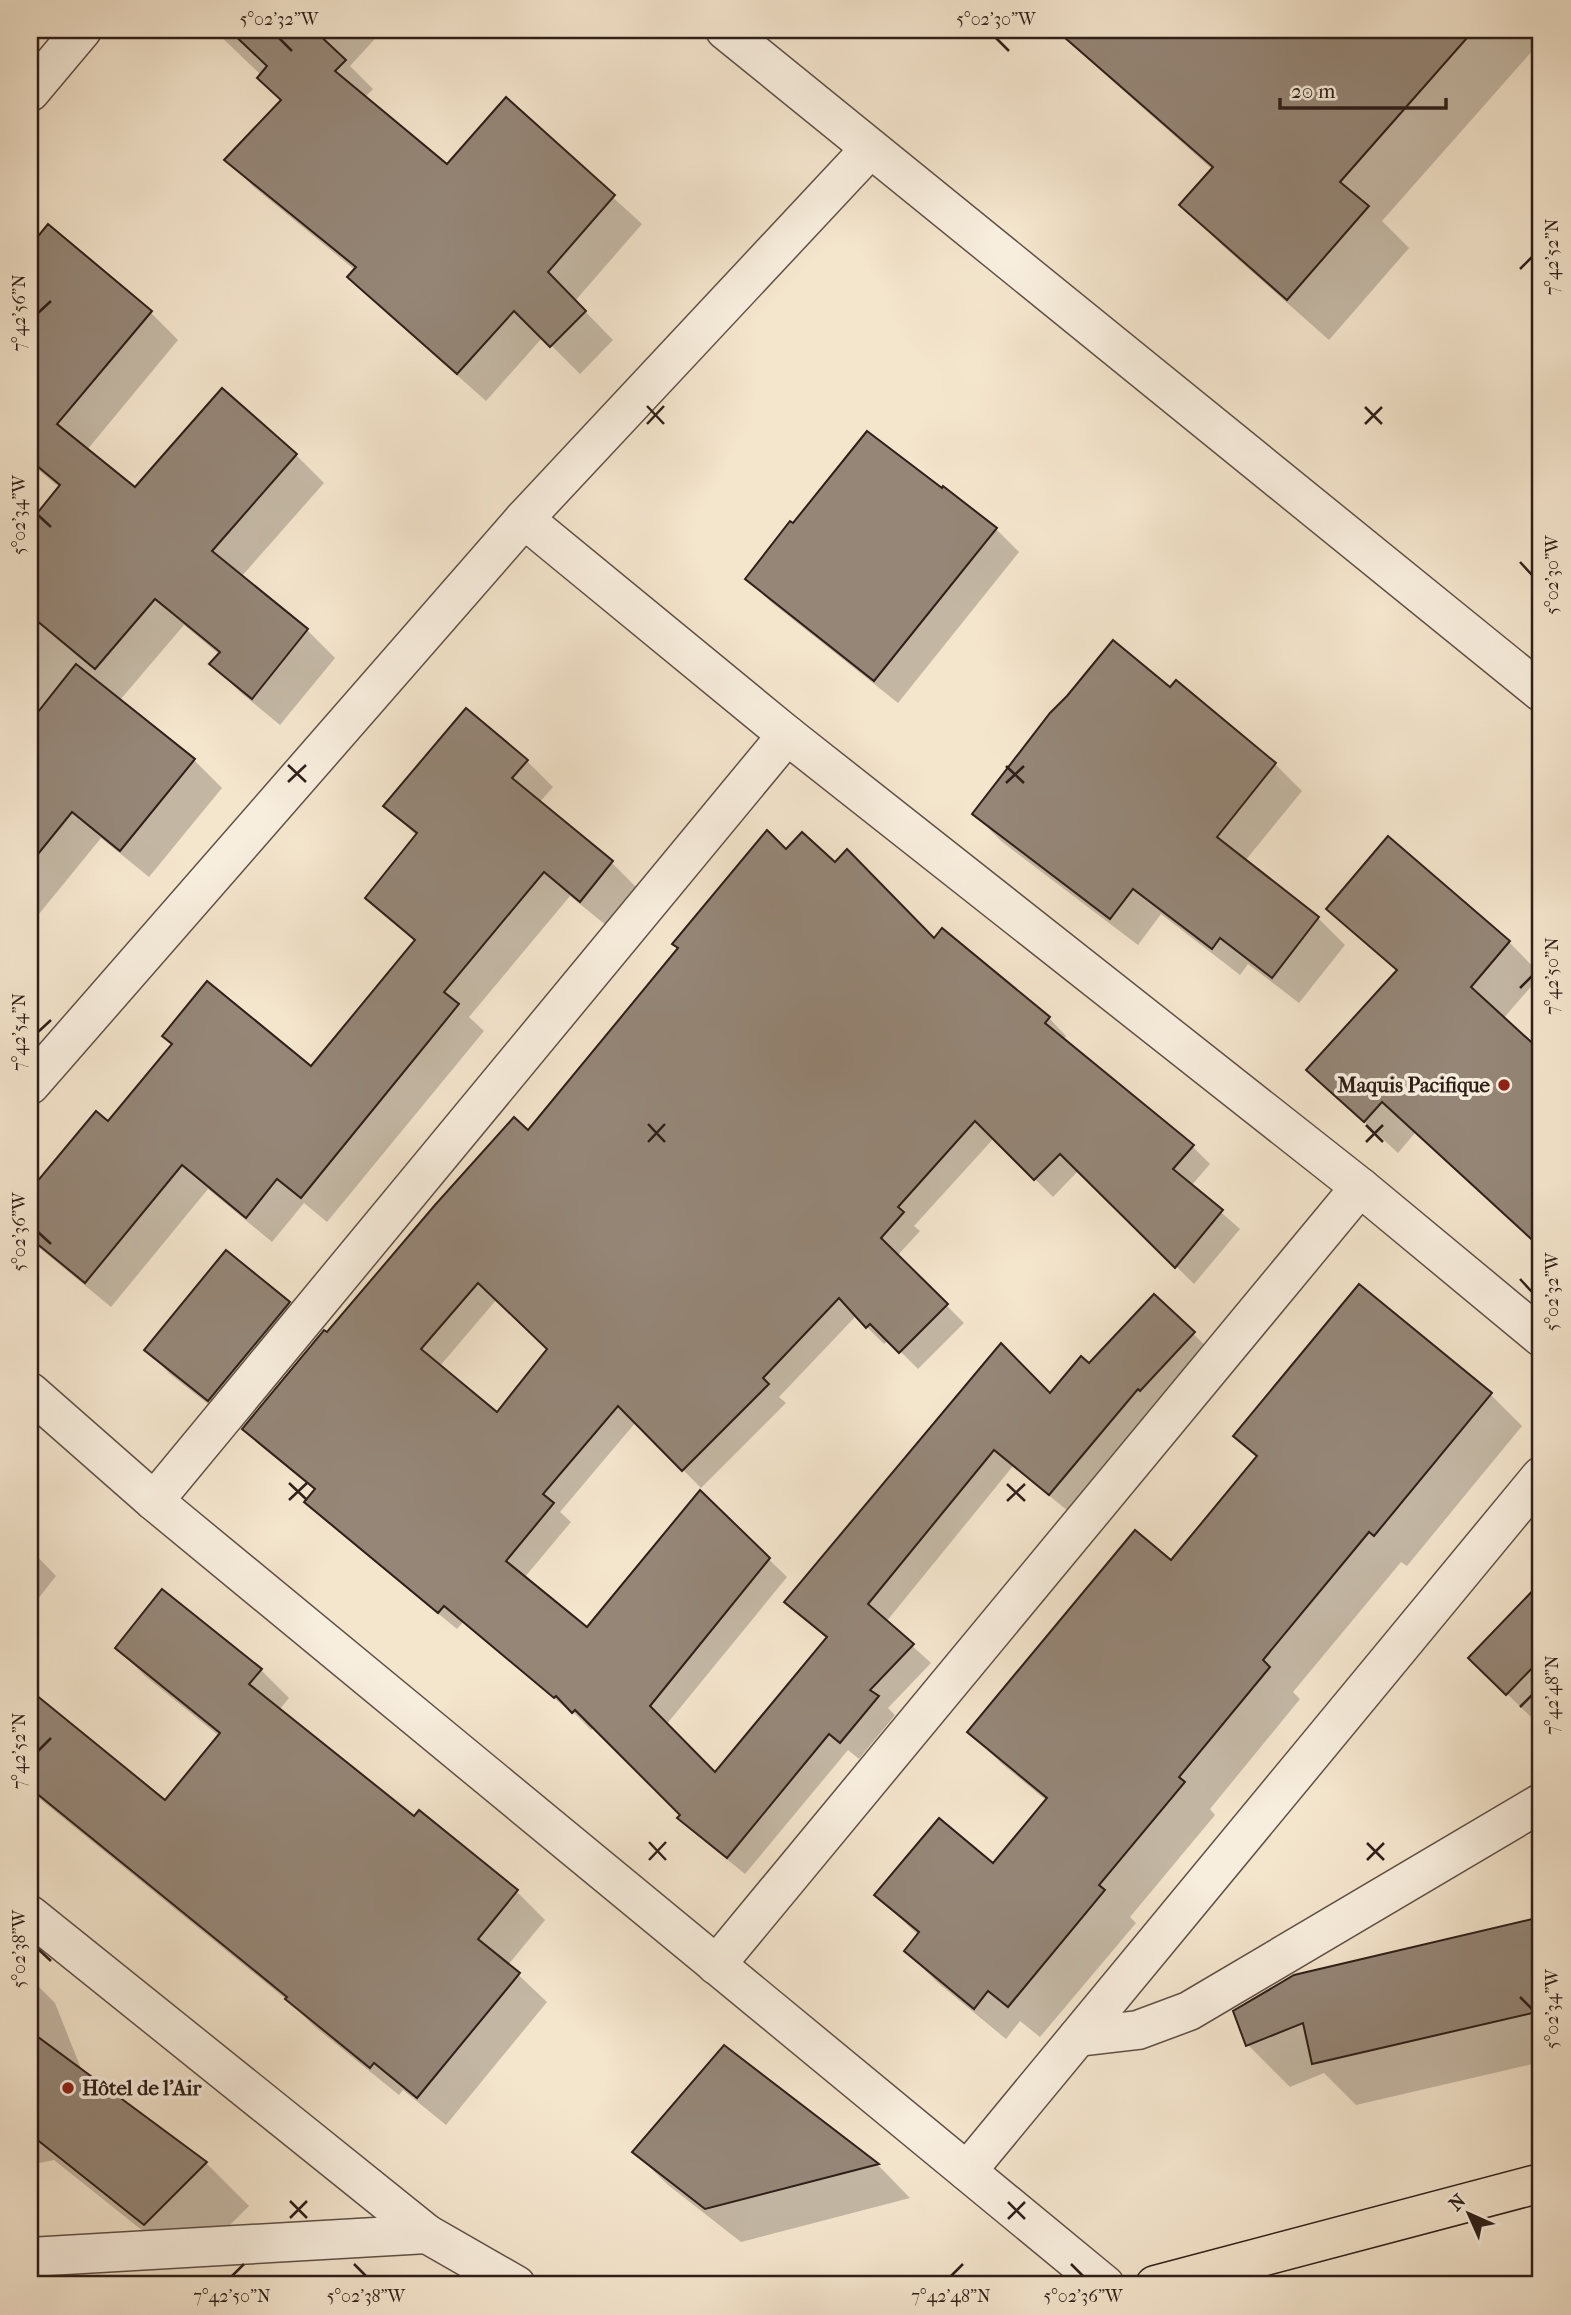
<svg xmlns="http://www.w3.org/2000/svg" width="1571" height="2315" font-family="'IM FELL French Canon',serif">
	<rect width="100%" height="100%" fill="#f4e5cd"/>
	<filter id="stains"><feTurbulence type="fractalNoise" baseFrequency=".00286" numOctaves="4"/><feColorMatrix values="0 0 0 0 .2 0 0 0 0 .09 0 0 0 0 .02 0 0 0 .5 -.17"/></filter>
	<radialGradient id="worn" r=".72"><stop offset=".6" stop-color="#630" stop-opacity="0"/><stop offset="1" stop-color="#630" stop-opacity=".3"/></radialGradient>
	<!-- shadow -->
	<g fill="#0003" fill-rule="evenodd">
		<polygon points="214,30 383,30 350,66 373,89 364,98 447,166 506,100 642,224 575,301 613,340 580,374 543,337 486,401 378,305 350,277 355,270 255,188 227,160 283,101 261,75"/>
		<polygon points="1055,30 1541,30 1541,41 1382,221 1409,248 1329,340 1223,246 1182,205 1213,170"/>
		<polygon points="48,227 150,312 178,340 87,450 135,489 296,455 324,483 241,577 307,630 335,658 280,725 240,692 212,664 220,655 184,625 120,700 194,760 222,788 149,877 101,838 30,925 30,525 60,488 30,463 30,249"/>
		<polygon points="996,529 1019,552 898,703 771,602 747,579"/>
		<polygon points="1171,689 1275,764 1302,791 1245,861 1318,918 1345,945 1299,1003 1248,964 1240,975 1161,914 1138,945 1001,841 974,814"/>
		<polygon points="527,761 553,787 539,803 612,863 637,888 607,926 570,896 469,1017 484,1031 327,1222 304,1203 272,1242 208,1189 111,1307 30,1240 30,1185 33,1181 37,1184 108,1123 311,1068 415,942 367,897 417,836 385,806"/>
		<path d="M786,851L835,864L934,941L1049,1018L1066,1036L1063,1040L1192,1146L1210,1164L1191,1186L1240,1229L1194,1284L1079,1170L1053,1197L994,1138L914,1226L920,1231L897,1256L964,1323L918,1369L889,1340L884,1344L856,1316L779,1397L786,1403L701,1488L636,1422L560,1512L571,1522L524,1578L588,1629L700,1493L787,1577L666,1725L716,1774L827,1639L786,1602L1089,1365L1154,1296L1211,1351L1068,1511L1013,1466L886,1622L931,1663L888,1708L895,1715L859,1759L848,1750L745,1874L697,1835L680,1818L682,1815L594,1727L591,1730L574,1713L573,1714L463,1622L457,1629L324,1520L307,1502L316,1491L262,1447L244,1429L327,1335L528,1132ZM497,1299L549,1349L497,1414L439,1367Z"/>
		<polygon points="1329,909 1509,942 1541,975 1503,1019 1541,1054 1541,1248 1415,1133 1398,1153 1308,1070 1398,972"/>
		<polygon points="1359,1287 1491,1395 1522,1426 1407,1566 1401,1562 1293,1692 1300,1699 1210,1809 1215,1815 1130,1917 1136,1923 1040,2037 1020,2021 1006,2039 937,1982 906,1951 918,1935 876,1895 993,1866 1047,1801 1001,1763 970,1732 1171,1563 1258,1459 1235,1436"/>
		<polygon points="289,1303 312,1327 232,1423 170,1374 147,1350"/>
		<polygon points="30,1549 56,1576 30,1609"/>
		<polygon points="1541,1585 1541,1706 1531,1717 1470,1658"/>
		<polygon points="117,1648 261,1670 289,1698 279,1710 414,1819 419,1812 517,1892 545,1920 508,1965 547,2002 446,2125 403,2090 399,2095 315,2027 293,2005 30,1791 30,1728 48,1706 166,1802 219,1736 145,1676"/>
		<polygon points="1541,1919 1541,2062 1356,2105 1324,2073 1290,2087 1248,2045 1294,1976"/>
		<polygon points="30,1978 55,2003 82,2071 206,2163 249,2206 188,2267 54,2160 30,2165"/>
		<polygon points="724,2048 878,2165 910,2198 741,2242 668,2185 634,2152"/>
	</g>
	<!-- building -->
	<g fill="#958677" stroke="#2f1f19" stroke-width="2" fill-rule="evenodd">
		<polygon points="229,30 314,30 346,60 335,71 447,164 506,97 615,195 548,272 586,311 550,347 514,311 457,374 347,277 356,267 224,160 281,100 257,78 267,66"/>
		<polygon points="1056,30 1474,30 1340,182 1369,206 1287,300 1179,205 1213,167"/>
		<polygon points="48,224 152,311 57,424 135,487 222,388 297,454 212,551 308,629 252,699 209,664 220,652 155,599 95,669 30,615 30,522 60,485 30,460 30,246"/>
		<polygon points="867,431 942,488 943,486 997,528 874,681 745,579 790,521 793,523"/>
		<polygon points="1113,640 1170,687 1176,680 1276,763 1217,837 1319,917 1272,978 1220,938 1212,949 1133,889 1110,919 972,814 1050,713 1067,696"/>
		<polygon points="76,664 195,759 120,851 72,812 30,864 30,722"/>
		<polygon points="466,708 528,760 512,778 613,861 580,902 544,872 444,992 459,1004 301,1198 277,1179 246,1218 182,1165 85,1283 30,1238 30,1190 96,1111 108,1121 172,1044 162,1036 207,981 311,1066 415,940 365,898 417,833 383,806"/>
		<path d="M767,830L786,849L802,832L835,862L847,849L934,938L942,928L1050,1017L1045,1023L1194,1145L1173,1169L1223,1210L1175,1268L1060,1154L1034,1180L975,1121L898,1207L904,1212L881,1238L948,1304L899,1353L870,1324L866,1328L839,1298L763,1378L769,1384L682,1471L618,1406L543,1494L554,1503L506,1561L587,1627L700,1490L770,1558L650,1706L715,1772L827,1637L784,1602L1001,1343L1050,1393L1081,1356L1089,1363L1154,1294L1195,1332L1140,1391L1138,1389L1049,1495L994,1450L868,1604L914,1644L870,1690L879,1696L840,1743L829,1734L727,1858L677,1818L680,1815L575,1710L572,1713L556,1696L554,1698L444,1606L438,1613L304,1502L315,1489L242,1429L324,1330L327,1332L435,1205L514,1117L528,1130L678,948L672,944ZM478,1283L547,1349L497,1412L421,1349Z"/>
		<polygon points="1388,836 1510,941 1471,987 1541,1051 1541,1248 1382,1102 1364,1122 1306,1070 1397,970 1326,909"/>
		<polygon points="226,1250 290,1302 208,1401 144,1350"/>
		<polygon points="1359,1284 1492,1393 1374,1536 1369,1532 1263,1660 1270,1667 1179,1777 1185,1782 1099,1885 1105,1890 1008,2007 988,1991 974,2009 904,1951 919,1932 874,1895 939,1818 993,1863 1047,1798 967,1732 1135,1530 1171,1560 1257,1456 1233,1436"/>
		<polygon points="1541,1582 1541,1659 1506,1695 1468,1658"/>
		<polygon points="162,1589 262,1669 249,1684 414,1816 419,1810 518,1890 478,1939 520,1973 417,2098 374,2063 370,2068 285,1999 287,1997 30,1788 30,1690 165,1800 220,1733 115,1648"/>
		<polygon points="1541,1917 1541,2011 1312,2064 1303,2023 1246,2046 1233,2011 1294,1975"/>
		<polygon points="30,2031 207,2162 144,2225 30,2134"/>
		<polygon points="724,2045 879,2164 705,2209 632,2152"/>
	</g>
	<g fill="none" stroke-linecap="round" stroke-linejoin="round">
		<defs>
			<g id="minor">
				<polyline points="725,30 1541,692"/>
				<polyline points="30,92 82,30"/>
				<polyline points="524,519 787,735 1360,1187 1541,1337"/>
				<polyline points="30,1085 524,519 870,149"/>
				<polyline points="30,1392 154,1501 1105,2285"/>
				<polyline points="154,1501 787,735"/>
				<polyline points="30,1915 427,2234 516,2285"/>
				<polyline points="716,1965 1360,1187"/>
				<polyline points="1078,2037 1138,2030 1189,2011 1541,1803"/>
				<polyline points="967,2171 1541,1476"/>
				<polyline points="30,2257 427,2234"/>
			</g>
			<polyline id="major" points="1155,2285 1541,2183"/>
		</defs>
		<!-- minor casing -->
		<use href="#minor" stroke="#605046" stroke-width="41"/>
		<!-- major casing -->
		<use href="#major" stroke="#2f1f19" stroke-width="41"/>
		<!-- minor -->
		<use href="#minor" stroke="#f8eede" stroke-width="38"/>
		<!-- major -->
		<use href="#major" stroke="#f4e5cd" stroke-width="38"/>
	</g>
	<!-- ticks -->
	<path fill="none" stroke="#2f1f19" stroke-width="2.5" d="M279,38L292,51M996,38L1009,51M1520,269L1532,257M38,313L51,301M647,406L664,424M1365,407L1382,424M647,424L664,406M1365,424L1382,407M38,515L51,527M1520,562L1532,575M288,765L306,782M1006,766L1024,783M288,782L306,765M1006,783L1024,766M1520,988L1532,976M38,1032L51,1020M648,1124L665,1142M1366,1125L1383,1142M648,1142L665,1124M1366,1142L1383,1125M38,1232L51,1244M1520,1279L1532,1292M289,1483L307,1500M1007,1484L1025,1501M289,1500L307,1483M1007,1501L1025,1484M1520,1707L1532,1695M38,1751L51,1738M649,1842L666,1860M1367,1843L1384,1860M649,1860L666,1842M1367,1860L1384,1843M38,1949L51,1961M1520,1997L1532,2009M290,2201L307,2218M1008,2202L1025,2219M290,2218L307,2201M1008,2219L1025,2202M354,2264L366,2276M1071,2264L1083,2276M232,2276L244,2264M951,2276L963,2264"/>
	<!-- markers -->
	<g fill="#8f2418" stroke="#f8eede" stroke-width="2.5">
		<circle cx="1504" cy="1085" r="7"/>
		<circle cx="68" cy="2088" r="7"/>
	</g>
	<g text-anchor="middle" stroke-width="7" stroke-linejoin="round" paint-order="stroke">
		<!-- poi labels -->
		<g font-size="21" font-weight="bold" fill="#2f1f19" stroke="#f8eede" text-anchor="end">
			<text x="1490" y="1092">Maquis Pacifique</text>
			<text x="82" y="2095" text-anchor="start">Hôtel de l'Air</text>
		</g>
	</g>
	<!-- margin -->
	<rect width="1571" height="2315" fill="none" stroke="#f4e5cd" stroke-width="77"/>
	<!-- north arrow -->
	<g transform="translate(1469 2214) rotate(315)" stroke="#f8eede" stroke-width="5" paint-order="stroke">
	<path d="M0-5L12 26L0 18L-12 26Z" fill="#2f1f19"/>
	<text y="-10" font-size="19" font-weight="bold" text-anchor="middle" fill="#2f1f19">N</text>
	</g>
	<!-- scale -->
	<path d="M1280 98v10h166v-10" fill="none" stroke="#2f1f19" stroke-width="3.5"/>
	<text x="1291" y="98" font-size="21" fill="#2f1f19" stroke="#f8eede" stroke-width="5" paint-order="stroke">20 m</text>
	<rect x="38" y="38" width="1494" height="2238" fill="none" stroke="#2f1f19" stroke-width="2.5"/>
	<g font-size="18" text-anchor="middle" fill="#2f1f19">
		<text x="279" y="25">5°02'32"W</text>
		<text x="996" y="25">5°02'30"W</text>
		<text transform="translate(1552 257) rotate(-90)" y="6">7°42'52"N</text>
		<text transform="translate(19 313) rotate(-90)" y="6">7°42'56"N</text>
		<text transform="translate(19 515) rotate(-90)" y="6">5°02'34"W</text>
		<text transform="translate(1552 575) rotate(-90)" y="6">5°02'30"W</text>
		<text transform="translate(1552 976) rotate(-90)" y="6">7°42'50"N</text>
		<text transform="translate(19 1032) rotate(-90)" y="6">7°42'54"N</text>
		<text transform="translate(19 1232) rotate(-90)" y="6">5°02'36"W</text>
		<text transform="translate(1552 1292) rotate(-90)" y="6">5°02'32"W</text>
		<text transform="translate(1552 1695) rotate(-90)" y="6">7°42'48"N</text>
		<text transform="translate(19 1751) rotate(-90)" y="6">7°42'52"N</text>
		<text transform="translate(19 1949) rotate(-90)" y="6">5°02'38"W</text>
		<text transform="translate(1552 2009) rotate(-90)" y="6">5°02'34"W</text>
		<text x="232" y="2302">7°42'50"N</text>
		<text x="366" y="2302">5°02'38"W</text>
		<text x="951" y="2302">7°42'48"N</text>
		<text x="1083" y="2302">5°02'36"W</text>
	</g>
	<rect width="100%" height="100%" filter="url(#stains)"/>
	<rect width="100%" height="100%" fill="url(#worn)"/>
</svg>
